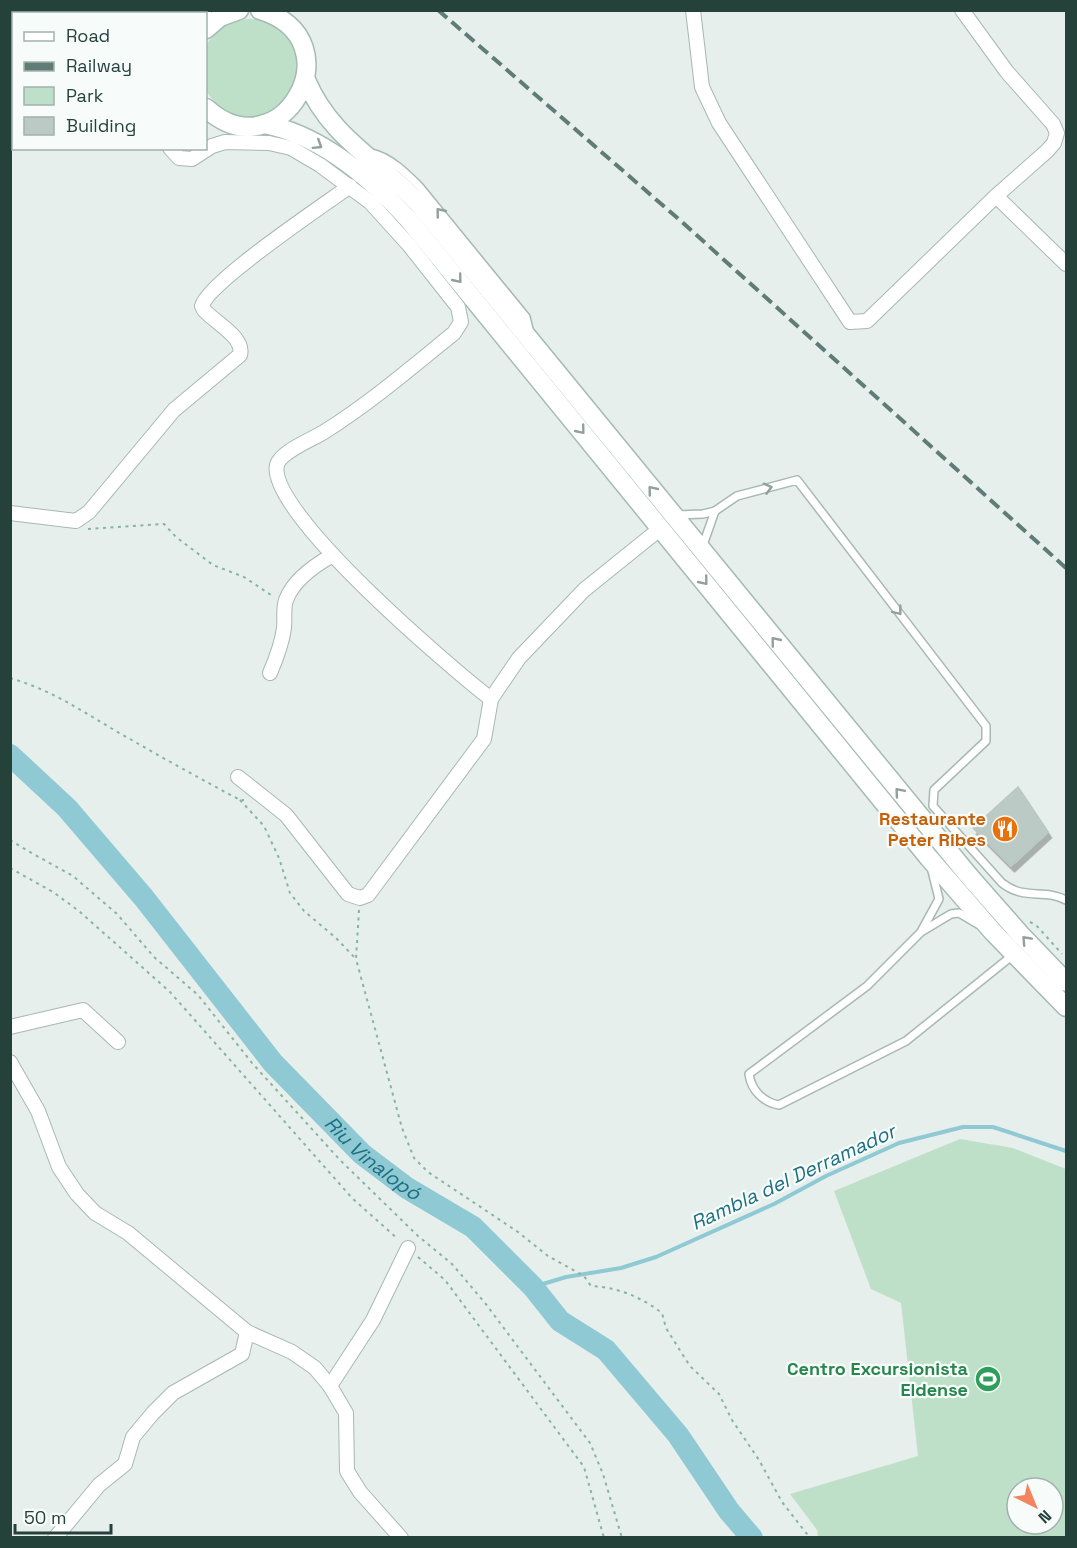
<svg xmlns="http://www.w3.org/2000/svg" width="1077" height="1548" font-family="'Space Grotesk',sans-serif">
	<defs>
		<filter id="shadow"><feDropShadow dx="3.5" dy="6" stdDeviation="0" flood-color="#0004"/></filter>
	</defs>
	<rect width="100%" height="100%" fill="#e6efeb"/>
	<!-- green -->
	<g fill="#bfe0c8" fill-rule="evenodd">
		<circle cx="250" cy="68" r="49"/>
		<path d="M960,1139L1013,1148L1066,1169V1537H818L817,1530L790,1494L918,1456L901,1303L871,1289L834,1191ZM1017,1488H1053V1524H1017Z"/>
	</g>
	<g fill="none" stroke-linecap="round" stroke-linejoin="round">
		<!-- stream -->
		<polyline stroke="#8ec9d4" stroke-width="4" points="533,1287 566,1277 621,1268 656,1257 774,1204 826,1176 899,1143 963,1127 993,1127 1066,1151"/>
		<!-- river -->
		<path stroke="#8ec9d4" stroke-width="22" id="s1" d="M10,755L67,808L144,898L273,1063L362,1154L407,1188L473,1227L533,1287L560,1321L606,1350L678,1435L729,1511L752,1538"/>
	</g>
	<!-- building -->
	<polygon fill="#bbcac4" stroke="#b8c9c2" stroke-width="1.5" filter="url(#shadow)" points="1018,787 1048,832 1011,866 973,828"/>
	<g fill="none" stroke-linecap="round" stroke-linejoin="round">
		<defs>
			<g id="lane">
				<path d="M371,153C390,157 406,173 419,186L526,317L529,329"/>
				<path d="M677,515L703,514L715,511L737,496L797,480L986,726V741L934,790L933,806L1002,883C1025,901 1043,888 1066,900"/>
				<polyline points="703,545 715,511"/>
				<path d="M981,926L959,913L951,914L921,932L867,986L749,1074C751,1090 763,1102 779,1105L906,1041L1013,955"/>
				<polyline points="922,930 939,899 932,871"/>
			</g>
			<g id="street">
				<polyline points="693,10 702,87 719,123 850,322 867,321 996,196 1047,151 1054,143 1057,133 1053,124 1007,72 962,10"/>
				<path d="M170,148L179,158L192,159L212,146L225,142L269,143L291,148L320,165L370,202L409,245L458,307L461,322L454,333C411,368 370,403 324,432C311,440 280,452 277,465C266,511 452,669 491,699"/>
				<polyline points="996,196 1066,264"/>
				<path d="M10,513L76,521L89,512L174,410L240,355C245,337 214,322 204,310L202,306C208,282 324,205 350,186"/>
				<path d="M270,673C276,659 282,644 284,628C285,620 283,608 286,600C293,581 315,565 333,555"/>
				<polyline points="238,777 286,815 348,894 360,898 368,895 484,739 491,699 519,658 584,590 661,528"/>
				<polyline points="10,1027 83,1010 118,1042"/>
				<polyline points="10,1062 38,1111 59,1167 77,1194 95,1213 128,1233 247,1332"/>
				<polyline points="330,1386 373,1320 408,1248"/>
				<polyline points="55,1538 99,1485 125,1464 133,1437 153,1413 173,1393 242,1354 247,1332 292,1352 315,1368 330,1386 346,1413 347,1471 360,1492 401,1538"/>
			</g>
			<g id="secondary">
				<polyline points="202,10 202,14"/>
				<polyline points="206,29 220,17 239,10"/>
				<path d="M306,80C331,139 378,159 418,203L969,876L1020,934L1066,982"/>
				<path d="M206,108C280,176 359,40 260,10"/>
				<path d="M264,124C321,135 371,178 409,220L929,858L993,932L1066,1007"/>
			</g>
		</defs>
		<!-- lane casing -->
		<use href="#lane" stroke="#a8b8b2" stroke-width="10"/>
		<!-- street casing -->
		<use href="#street" stroke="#a8b8b2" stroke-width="16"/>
		<!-- secondary casing -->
		<use href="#secondary" stroke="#a4bbb3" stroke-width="21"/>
		<!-- path -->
		<g stroke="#86b3a5" stroke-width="2" stroke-dasharray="3 4.5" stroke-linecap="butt">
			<polyline points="88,529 164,524 176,537 213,565 244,577 274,597"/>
			<path d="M10,678C56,691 90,717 130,739C166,760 203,780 240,800H244"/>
			<polyline points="240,800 264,826 279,858 290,893 304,911 336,938 356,959"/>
			<polyline points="10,840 28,851 73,876 117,914 154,957 198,995 252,1063 340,1160 418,1236 452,1264 485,1303 590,1443 603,1474 622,1538"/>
			<polyline points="10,868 53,892 79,911 170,992 352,1198 398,1239"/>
			<path d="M359,910L356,959L402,1128L414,1158L428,1172L518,1232L548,1256L584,1276L591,1286C617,1287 641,1297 662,1313L666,1328L686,1360L691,1367L719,1394L732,1420L759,1460L782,1502L810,1538"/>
			<polyline points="1030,922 1036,925 1062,954"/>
			<polyline points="418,1257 445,1280 584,1467 604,1538"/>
		</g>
		<!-- lane -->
		<use href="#lane" stroke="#fff" stroke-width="7"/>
		<!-- street -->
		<use href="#street" stroke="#fff" stroke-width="14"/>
		<!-- secondary -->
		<use href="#secondary" stroke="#fff" stroke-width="18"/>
		<!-- rail -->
		<polyline stroke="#5f7d75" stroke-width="4" stroke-dasharray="12 6" stroke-linecap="butt" points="438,10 682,222 1066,568"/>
	</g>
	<!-- one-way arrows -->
	<defs><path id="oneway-chevron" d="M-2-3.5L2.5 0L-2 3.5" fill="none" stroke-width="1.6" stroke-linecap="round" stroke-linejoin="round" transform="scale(1.5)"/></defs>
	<g stroke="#92a09c">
		<use href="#oneway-chevron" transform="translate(318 145) rotate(32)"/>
		<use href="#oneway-chevron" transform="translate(440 212) rotate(-129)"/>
		<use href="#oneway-chevron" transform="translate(458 279) rotate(51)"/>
		<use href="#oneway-chevron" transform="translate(581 430) rotate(51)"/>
		<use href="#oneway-chevron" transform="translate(768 488) rotate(-15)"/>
		<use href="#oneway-chevron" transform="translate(652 490) rotate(-129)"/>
		<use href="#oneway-chevron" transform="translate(704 581) rotate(51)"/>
		<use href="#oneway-chevron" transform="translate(898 611) rotate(52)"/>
		<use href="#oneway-chevron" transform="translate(775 641) rotate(-129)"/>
		<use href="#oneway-chevron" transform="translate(899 792) rotate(-130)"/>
		<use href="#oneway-chevron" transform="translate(1026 940) rotate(-133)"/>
	</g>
	<!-- icons -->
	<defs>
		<symbol id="restaurant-disc" viewBox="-11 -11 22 22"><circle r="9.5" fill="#e8710a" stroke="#f7fbf9"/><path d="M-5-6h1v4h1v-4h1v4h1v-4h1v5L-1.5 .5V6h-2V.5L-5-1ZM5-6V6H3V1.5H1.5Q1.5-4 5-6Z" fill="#fff"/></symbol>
		<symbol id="stadium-disc" viewBox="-11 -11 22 22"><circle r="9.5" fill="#2e9e5b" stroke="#f7fbf9"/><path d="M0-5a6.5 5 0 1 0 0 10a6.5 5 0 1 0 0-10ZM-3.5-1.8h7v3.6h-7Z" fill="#fff"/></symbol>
	</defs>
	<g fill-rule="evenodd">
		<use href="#restaurant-disc" x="990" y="814" width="30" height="30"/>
		<use href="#stadium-disc" x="973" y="1364" width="30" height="30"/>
	</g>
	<g text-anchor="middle" stroke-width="4.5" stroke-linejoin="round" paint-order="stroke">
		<!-- food labels -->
		<g font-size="18" font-weight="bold" fill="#c56008" stroke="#f7fbf9" text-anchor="end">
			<text x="986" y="825">Restaurante<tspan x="986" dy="21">Peter Ribes</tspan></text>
		</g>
		<!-- leisure labels -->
		<g font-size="18" font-weight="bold" fill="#27864d" stroke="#f7fbf9" text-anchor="end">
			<text x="968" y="1375">Centro Excursionista<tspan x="968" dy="21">Eldense</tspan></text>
		</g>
		<!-- water labels -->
		<g font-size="20" font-style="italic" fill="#1c6f80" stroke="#f7fbf9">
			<text dy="7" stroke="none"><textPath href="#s1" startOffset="544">Riu Vinalopó</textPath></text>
			<text transform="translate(793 1177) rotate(-25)" y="7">Rambla del Derramador</text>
		</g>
	</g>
	<!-- border -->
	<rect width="1077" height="1548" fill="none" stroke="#24423a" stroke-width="24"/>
	<!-- legend -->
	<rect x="12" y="12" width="195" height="138" fill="#f7fbf9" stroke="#a3b1ad" stroke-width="1.5"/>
	<rect x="24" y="32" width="30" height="9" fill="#ffffff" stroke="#a3b1ad" stroke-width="1.5"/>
	<text x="66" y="42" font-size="18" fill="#24423a">Road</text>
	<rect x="24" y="62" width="30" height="9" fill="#5f7d75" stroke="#a3b1ad" stroke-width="1.5"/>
	<text x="66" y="72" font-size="18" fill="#24423a">Railway</text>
	<rect x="24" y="87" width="30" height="18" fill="#bfe0c8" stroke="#a3b1ad" stroke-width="1.5"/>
	<text x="66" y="102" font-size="18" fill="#24423a">Park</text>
	<rect x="24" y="117" width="30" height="18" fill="#bbcac4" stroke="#a3b1ad" stroke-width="1.5"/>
	<text x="66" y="132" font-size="18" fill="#24423a">Building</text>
	<!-- north arrow -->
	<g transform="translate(1035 1506) rotate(137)"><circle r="28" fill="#f7fbf9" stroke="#a3b1ad" stroke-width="1.5"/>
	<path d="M0-4.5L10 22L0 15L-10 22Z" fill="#f4845f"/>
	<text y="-9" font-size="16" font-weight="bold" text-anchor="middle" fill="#24423a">N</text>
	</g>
	<!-- scale -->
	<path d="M15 1524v9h96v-9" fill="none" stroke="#24423a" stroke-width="3"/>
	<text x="24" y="1524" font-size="18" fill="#24423a" stroke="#f7fbf9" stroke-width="4.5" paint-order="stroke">50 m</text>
</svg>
